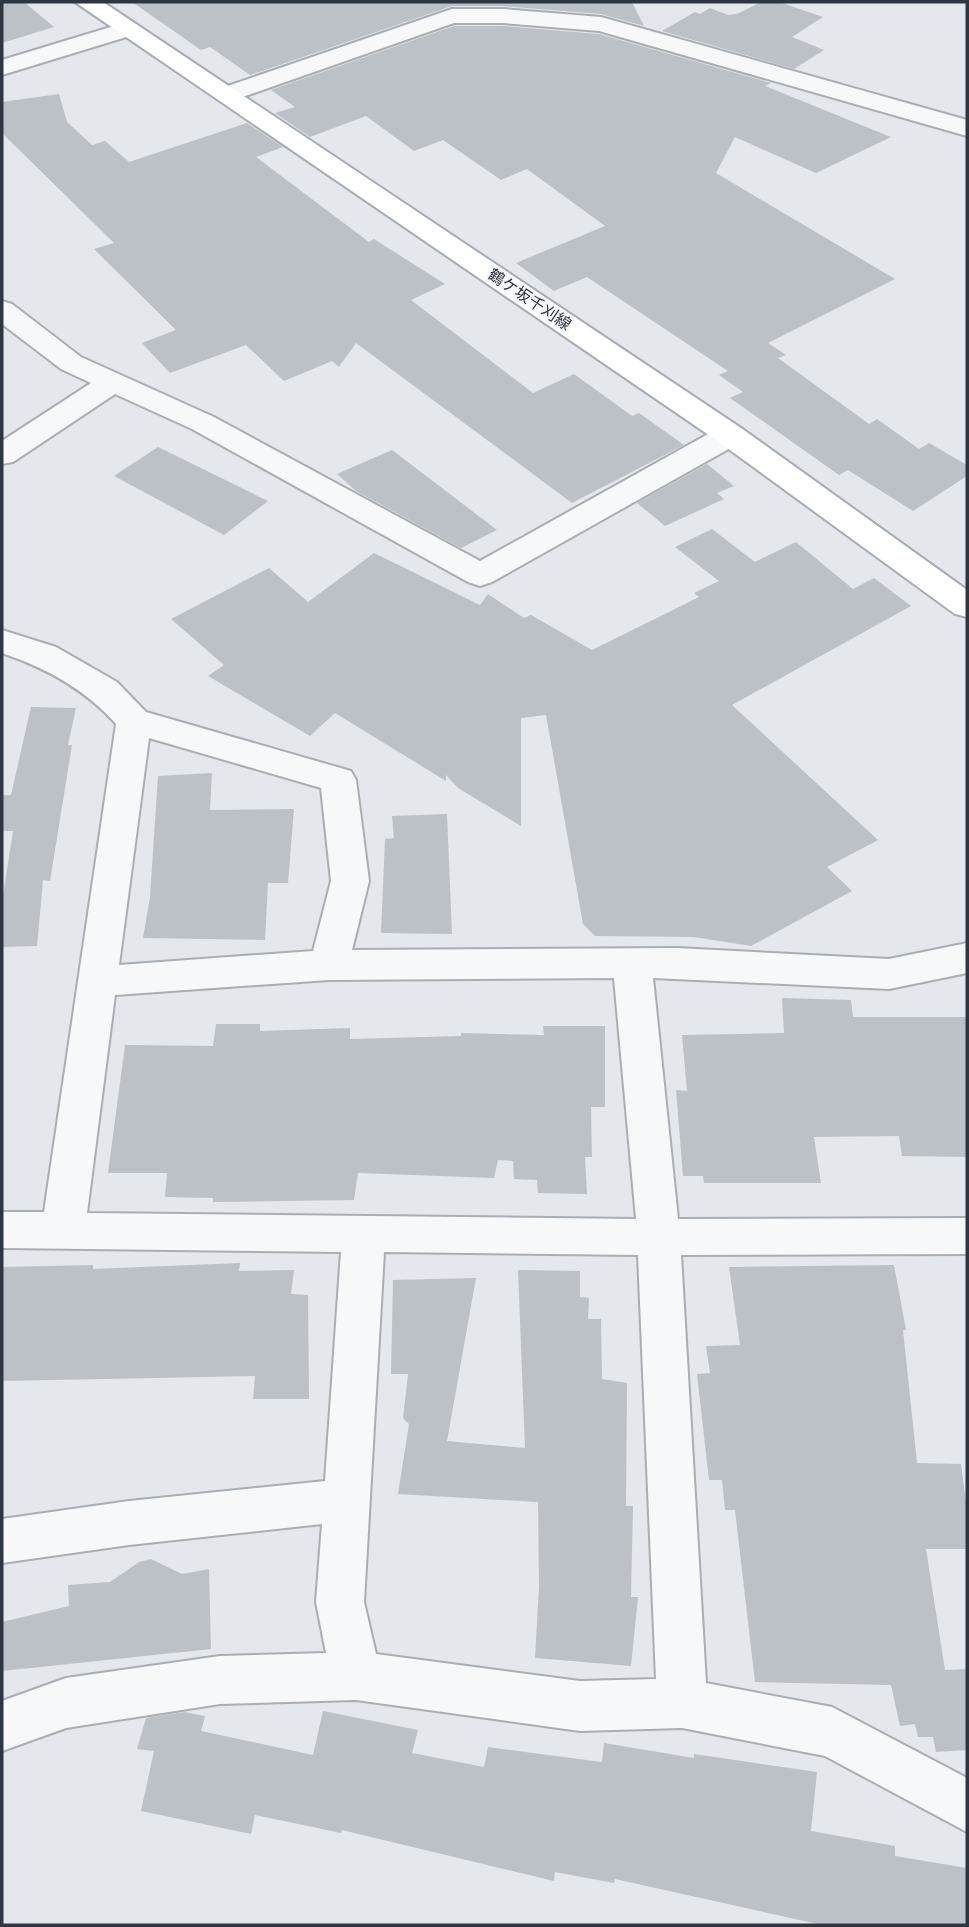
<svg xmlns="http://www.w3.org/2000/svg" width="969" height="1927" font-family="'Roboto Condensed','Noto Sans JP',sans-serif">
	<rect width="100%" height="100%" fill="#e4e7eb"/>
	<!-- building -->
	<g fill="#bcc1c7">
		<polygon points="2,2 24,2 54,27 2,43"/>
		<polygon points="132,2 632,2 644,26 601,14 503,6 452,6 250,75 210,47 201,50"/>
		<polygon points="761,2 779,2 823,17 792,37 824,50 794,69 662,31 695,12 700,14 710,8 728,15 737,14"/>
		<polygon points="454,26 503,26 599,34 771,83 765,86 891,137 816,173 735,137 716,173 895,279 768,343 786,355 778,358 869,424 877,419 919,449 929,443 967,465 967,476 913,511 848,470 839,475 730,398 743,392 719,375 728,371 587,277 554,291 516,263 605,226 527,169 501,180 443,140 414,151 366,116 310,137 275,113 295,107 271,90"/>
		<polygon points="59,94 67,122 92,145 105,141 129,162 247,123 283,147 256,157 369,242 374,239 445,284 411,300 533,393 574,374 632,416 639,413 684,445 572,503 356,343 339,367 332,361 284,381 246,345 170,373 142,343 176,330 94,249 114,243 2,133 2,102"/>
		<polygon points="158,447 268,501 224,535 114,476"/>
		<polygon points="392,450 497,530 461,548 356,491 337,474"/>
		<polygon points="707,464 734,486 717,493 724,499 665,526 637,503"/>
		<polygon points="712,529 755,562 796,542 853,589 874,578 911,606 732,705 878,840 827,867 852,891 751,946 694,937 595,936 583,924 546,715 521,718 521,826 458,788 446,775 446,781 335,713 310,736 208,676 224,665 171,619 269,568 308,602 374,553 480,605 488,594 524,618 531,615 592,650 699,597 694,593 719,581 675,547"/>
		<polygon points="31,707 76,708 68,745 72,745 50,881 43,880 37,946 2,947 2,902 13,831 2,831 2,795 11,795"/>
		<polygon points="212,773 210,810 294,809 288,883 268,883 265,940 143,938 150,897 158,776"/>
		<polygon points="447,814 452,934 381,933 385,839 394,838 392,816"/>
		<polygon points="782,998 851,1000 853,1017 967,1017 967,1157 902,1156 899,1136 814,1137 821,1183 704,1183 703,1176 683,1176 676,1090 687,1091 682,1035 784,1033"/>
		<polygon points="216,1024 260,1024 260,1031 350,1028 350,1039 461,1036 461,1033 544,1035 543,1026 605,1026 605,1107 591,1107 592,1157 585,1157 587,1194 538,1193 537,1180 514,1179 513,1161 498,1160 494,1178 358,1173 354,1200 213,1202 213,1198 165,1197 167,1173 108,1173 125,1045 213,1046"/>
		<polygon points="240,1263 239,1271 294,1270 291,1294 308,1295 309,1399 253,1399 255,1376 2,1381 2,1267 93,1265 93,1269"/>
		<polygon points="894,1265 906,1330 903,1330 917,1463 961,1464 967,1510 967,1549 926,1549 945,1670 967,1669 967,1750 936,1752 933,1737 918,1737 915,1724 900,1726 891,1685 755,1682 735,1510 725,1510 722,1480 709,1480 697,1374 710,1373 706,1346 740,1345 729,1267"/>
		<polygon points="518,1270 580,1271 580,1297 589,1298 588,1319 601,1319 602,1379 627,1383 626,1506 633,1506 631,1597 638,1597 631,1666 535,1658 539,1587 538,1502 398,1494 409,1424 403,1418 408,1374 391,1374 393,1280 476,1278 447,1441 525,1448"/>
		<polygon points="151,1559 182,1574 209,1569 211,1649 2,1671 2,1622 69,1606 68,1585 110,1582 139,1562"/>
		<polygon points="323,1711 418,1730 412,1753 484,1767 488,1747 602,1762 604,1743 694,1758 694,1754 817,1772 811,1831 895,1846 895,1856 967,1868 967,1925 822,1925 615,1879 614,1883 555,1872 554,1881 342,1830 341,1833 255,1815 251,1834 141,1811 154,1751 137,1749 146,1718 184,1712 205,1716 201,1731 313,1755"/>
	</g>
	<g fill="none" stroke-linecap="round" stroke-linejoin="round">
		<defs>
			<g id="minor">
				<polygon points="452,9 503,9 601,17 967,120 967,136 599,31 503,23 454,23 237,99 219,99 215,94 219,89"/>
				<polygon points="127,22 136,24 139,29 136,34 2,75 2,60"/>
				<polygon points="2,301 12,304 81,357 214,417 480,561 719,428 730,426 741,428 745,435 741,442 492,582 480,586 468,582 192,429 115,394 13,462 2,464 2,441 91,383 61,369 2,324"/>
				<path d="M2,630L56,647L117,682L146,712L351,771L356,780L369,881L352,950L677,948L889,959L967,943V973L889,989L653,978L678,1219L967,1218V1254L681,1255L706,1683L832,1707L967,1778V1832L825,1756L682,1728L580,1731L356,1700L220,1704L66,1728L2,1751V1701L66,1678L220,1656L326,1653L316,1602L322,1524L129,1545L2,1563V1519L129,1501L325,1481L341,1252L2,1248V1212H44L116,724C85,689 46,668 2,653ZM149,738L321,788L331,881L313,951L119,965ZM614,978L636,1219L87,1213L115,995L329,980ZM384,1252L638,1255L656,1679L580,1681L376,1654L364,1602Z"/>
			</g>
			<polygon id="major" points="75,2 103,2 741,428 967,590 967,617 955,614 719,442"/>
		</defs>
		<!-- minor casing -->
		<use href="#minor" stroke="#a9aeb5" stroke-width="4"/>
		<!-- major casing -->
		<use href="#major" stroke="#a5acb5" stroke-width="4"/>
		<!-- minor -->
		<use href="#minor" fill="#f7f8f9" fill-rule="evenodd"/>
		<!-- major -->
		<use href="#major" fill="#fff" fill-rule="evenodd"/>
	</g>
	<g text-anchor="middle" stroke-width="5" stroke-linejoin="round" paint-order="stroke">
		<!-- far-street labels -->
		<g font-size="16" fill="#2d3641" stroke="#f4f6f8">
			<text transform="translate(530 299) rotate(34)" y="6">鶴ケ坂千刈線</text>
		</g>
	</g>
	<!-- border -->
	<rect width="969" height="1927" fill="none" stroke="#2d3641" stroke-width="7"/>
</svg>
